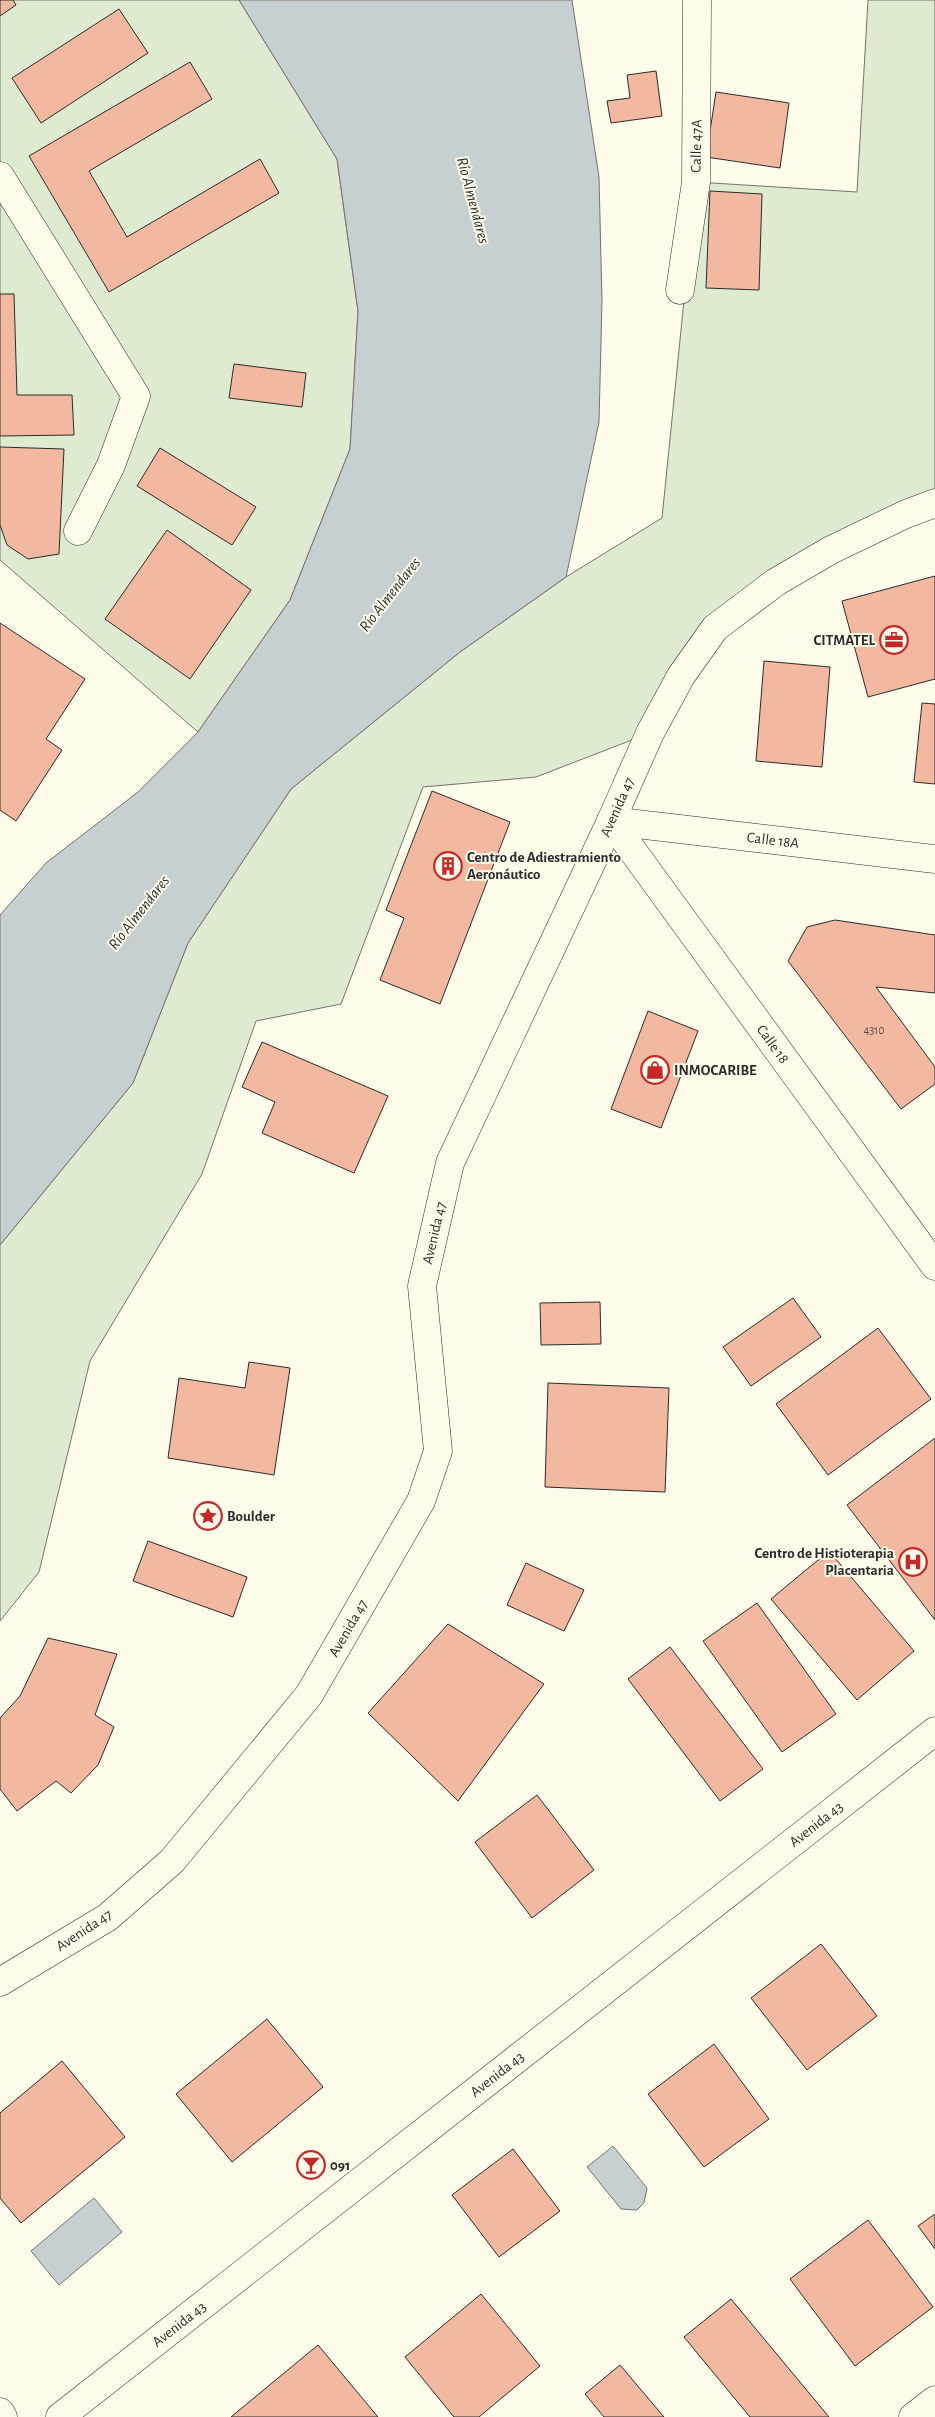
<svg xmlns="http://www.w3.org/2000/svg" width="935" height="2417" font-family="'Alegreya Sans',sans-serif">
	<rect width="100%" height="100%" fill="#fdfbea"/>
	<!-- green -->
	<g fill="#deebd1" stroke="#74746e">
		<polygon points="0,0 239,0 337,159 358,311 350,449 290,600 198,732 0,560"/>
		<polygon points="868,0 935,0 935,503 715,628 650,733 536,777 423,787 341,1004 256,1021 202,1174 90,1361 39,1572 0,1621 0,1245 133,1083 188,943 291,789 460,652 566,577 662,518 696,182 857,192"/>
	</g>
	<!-- water -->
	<g fill="#c7d0d0" stroke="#74746e">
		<polygon points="239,0 572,0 599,177 602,301 599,422 566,577 460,652 291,789 188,943 133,1083 0,1245 0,915 46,863 138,792 198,732 290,600 350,449 358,311 337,159"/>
		<polygon points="613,2146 647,2188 644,2203 637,2210 621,2209 587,2167"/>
		<polygon points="94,2198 122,2232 59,2285 31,2251"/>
	</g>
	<!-- building -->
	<g fill="#f2b8a0" stroke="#2b2b2b">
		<polygon points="0,0 13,0 16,5 0,16"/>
		<polygon points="119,9 148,53 41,123 12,78"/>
		<polygon points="190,62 212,99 89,171 127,237 260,159 279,193 109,292 29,156"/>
		<polygon points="656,71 662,116 611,123 607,101 630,98 627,75"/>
		<polygon points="716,92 789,103 780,168 706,157"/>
		<polygon points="710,191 762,194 759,290 706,288"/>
		<polygon points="0,294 14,294 17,395 72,395 74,435 0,436"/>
		<polygon points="234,364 306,373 302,407 229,398"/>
		<polygon points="0,447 64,449 59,554 28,559 7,545 0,525"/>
		<polygon points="160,448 256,507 232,545 137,486"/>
		<polygon points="167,530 251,590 190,679 105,619"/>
		<polygon points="935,576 935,679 868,697 842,601"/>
		<polygon points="0,623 85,679 46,739 62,750 16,821 0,810"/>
		<polygon points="764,661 830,667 822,767 756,761"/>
		<polygon points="922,703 935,704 935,784 914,782"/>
		<polygon points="432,791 510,822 440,1004 380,980 404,918 386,910"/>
		<polygon points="835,920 935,935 935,993 876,987 935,1067 935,1084 901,1109 788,961 807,927"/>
		<polygon points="648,1011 698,1031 661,1128 611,1109"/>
		<polygon points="262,1042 388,1096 354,1173 262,1133 275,1102 242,1087"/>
		<polygon points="793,1298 821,1337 751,1386 723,1347"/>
		<polygon points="600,1302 601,1344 541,1345 540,1303"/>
		<polygon points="878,1328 931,1399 828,1475 776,1404"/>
		<polygon points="249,1362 290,1368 274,1475 168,1458 179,1378 245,1388"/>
		<polygon points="548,1383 669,1388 665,1492 545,1487"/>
		<polygon points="935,1438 935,1620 847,1505"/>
		<polygon points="148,1541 247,1577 233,1617 133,1581"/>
		<polygon points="829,1551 914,1651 857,1700 771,1599"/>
		<polygon points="526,1563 584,1590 564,1631 507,1605"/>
		<polygon points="757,1603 836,1714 782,1752 703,1641"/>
		<polygon points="448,1624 544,1684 458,1801 368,1713"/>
		<polygon points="48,1638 117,1654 95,1715 114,1727 98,1765 71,1793 56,1781 17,1811 0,1789 0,1718 20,1696"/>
		<polygon points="670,1647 763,1769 720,1801 628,1679"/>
		<polygon points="537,1795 594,1870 532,1918 475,1842"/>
		<polygon points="821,1944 877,2016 807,2070 751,1998"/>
		<polygon points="267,2019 323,2087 232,2162 176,2094"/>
		<polygon points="714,2044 769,2119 704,2167 648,2094"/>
		<polygon points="62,2061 125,2137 21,2223 0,2198 0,2113"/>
		<polygon points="513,2149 560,2211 499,2257 452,2195"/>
		<polygon points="935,2214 935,2249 918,2226"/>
		<polygon points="868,2220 933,2307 855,2366 790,2279"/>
		<polygon points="481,2294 540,2366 479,2417 454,2417 405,2357"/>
		<polygon points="731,2299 829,2417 750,2417 684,2337"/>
		<polygon points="318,2345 378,2417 231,2417"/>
		<polygon points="620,2365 664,2417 604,2417 585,2394"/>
	</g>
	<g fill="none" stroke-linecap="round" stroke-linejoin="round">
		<defs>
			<g id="minor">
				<polyline points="0,176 136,396 111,465 78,531"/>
				<polyline points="680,290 696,182 697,0"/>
				<polyline points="611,821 935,1266"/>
				<polyline points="611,821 935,859"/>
				<polyline points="0,1982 108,1917 172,1861 309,1695 421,1501 438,1451 422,1286 450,1163 611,821 650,733 681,676 715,628 776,582 831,550 906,514 935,503"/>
				<polyline points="0,2412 3,2417"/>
				<polyline points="60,2417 935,1731"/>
			</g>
			<polyline id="major" points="913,2417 935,2400"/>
		</defs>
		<!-- minor casing -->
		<use href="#minor" stroke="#2b2b2b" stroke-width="29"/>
		<!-- major casing -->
		<use href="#major" stroke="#2b2b2b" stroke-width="29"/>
		<!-- minor -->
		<use href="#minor" stroke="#fdfbea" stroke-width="28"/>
		<!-- major -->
		<use href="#major" stroke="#fdfbea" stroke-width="28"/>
	</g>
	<!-- icons -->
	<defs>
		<symbol id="office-ring" viewBox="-11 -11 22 22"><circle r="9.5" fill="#fdfbea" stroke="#c62828" stroke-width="1.5"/><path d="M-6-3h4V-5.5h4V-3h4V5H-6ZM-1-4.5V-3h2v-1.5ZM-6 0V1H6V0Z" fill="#c62828"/></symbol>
		<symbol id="building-ring" viewBox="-11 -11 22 22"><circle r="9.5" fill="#fdfbea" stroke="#c62828" stroke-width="1.5"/><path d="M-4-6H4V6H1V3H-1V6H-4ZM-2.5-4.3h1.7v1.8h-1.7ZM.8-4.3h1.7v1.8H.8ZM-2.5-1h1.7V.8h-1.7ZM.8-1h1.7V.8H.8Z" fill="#c62828"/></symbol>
		<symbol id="shop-ring" viewBox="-11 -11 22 22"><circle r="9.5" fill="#fdfbea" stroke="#c62828" stroke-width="1.5"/><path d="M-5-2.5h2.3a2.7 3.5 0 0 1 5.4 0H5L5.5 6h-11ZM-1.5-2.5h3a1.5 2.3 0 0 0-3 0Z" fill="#c62828"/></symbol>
		<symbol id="sight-ring" viewBox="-11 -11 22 22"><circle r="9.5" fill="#fdfbea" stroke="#c62828" stroke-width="1.5"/><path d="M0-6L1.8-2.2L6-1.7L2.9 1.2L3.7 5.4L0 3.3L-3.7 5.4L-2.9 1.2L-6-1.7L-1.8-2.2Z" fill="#c62828"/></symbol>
		<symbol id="hospital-ring" viewBox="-11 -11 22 22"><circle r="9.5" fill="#fdfbea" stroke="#c62828" stroke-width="1.5"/><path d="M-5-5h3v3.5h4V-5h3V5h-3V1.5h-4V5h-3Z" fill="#c62828"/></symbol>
		<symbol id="bar-ring" viewBox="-11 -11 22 22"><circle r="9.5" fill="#fdfbea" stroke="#c62828" stroke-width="1.5"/><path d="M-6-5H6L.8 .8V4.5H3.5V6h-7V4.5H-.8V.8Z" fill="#c62828"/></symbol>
	</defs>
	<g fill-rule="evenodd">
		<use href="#office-ring" x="878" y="624" width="32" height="32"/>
		<use href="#building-ring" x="432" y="850" width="32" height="32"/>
		<use href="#shop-ring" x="639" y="1054" width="32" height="32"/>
		<use href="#sight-ring" x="192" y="1500" width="32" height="32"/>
		<use href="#hospital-ring" x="897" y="1546" width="32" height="32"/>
		<use href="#bar-ring" x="295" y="2149" width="32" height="32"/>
	</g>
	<g text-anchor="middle" stroke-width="4" stroke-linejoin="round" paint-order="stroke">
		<!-- number labels -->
		<g font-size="12" fill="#5d4e48">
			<text x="874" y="1034">4310</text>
		</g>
		<!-- street labels -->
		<g font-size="15" fill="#2b2b2b" stroke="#fdfbea">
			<text transform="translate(696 146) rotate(-89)" y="5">Calle 47A</text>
			<text transform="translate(617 807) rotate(-66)" y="5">Avenida 47</text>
			<text transform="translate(773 840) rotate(7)" y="5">Calle 18A</text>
			<text transform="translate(773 1044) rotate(54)" y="5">Calle 18</text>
			<text transform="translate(434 1233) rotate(-77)" y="5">Avenida 47</text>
			<text transform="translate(348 1628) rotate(-60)" y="5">Avenida 47</text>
			<text transform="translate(816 1824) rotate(-38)" y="5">Avenida 43</text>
			<text transform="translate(84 1930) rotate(-33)" y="5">Avenida 47</text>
			<text transform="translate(497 2074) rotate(-38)" y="5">Avenida 43</text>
			<text transform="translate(179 2324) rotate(-38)" y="5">Avenida 43</text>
		</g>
		<!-- poi labels -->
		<g font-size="15" font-weight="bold" fill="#2b2b2b" stroke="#fdfbea" text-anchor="start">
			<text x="875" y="645" text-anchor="end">CITMATEL</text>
			<text x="467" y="862">Centro de Adiestramiento<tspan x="467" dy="17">Aeronáutico</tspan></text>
			<text x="674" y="1075">INMOCARIBE</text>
			<text x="227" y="1521">Boulder</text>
			<text x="894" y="1558" text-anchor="end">Centro de Histioterapia<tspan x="894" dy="17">Placentaria</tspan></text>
			<text x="330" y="2170">091</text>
		</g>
		<!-- water labels -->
		<g font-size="16" font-style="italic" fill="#2b2b2b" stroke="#fdfbea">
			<text transform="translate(474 200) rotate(75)" y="6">Río Almendares</text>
			<text transform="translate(389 594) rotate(-52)" y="6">Río Almendares</text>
			<text transform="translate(138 912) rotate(-52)" y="6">Río Almendares</text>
		</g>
	</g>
</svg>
